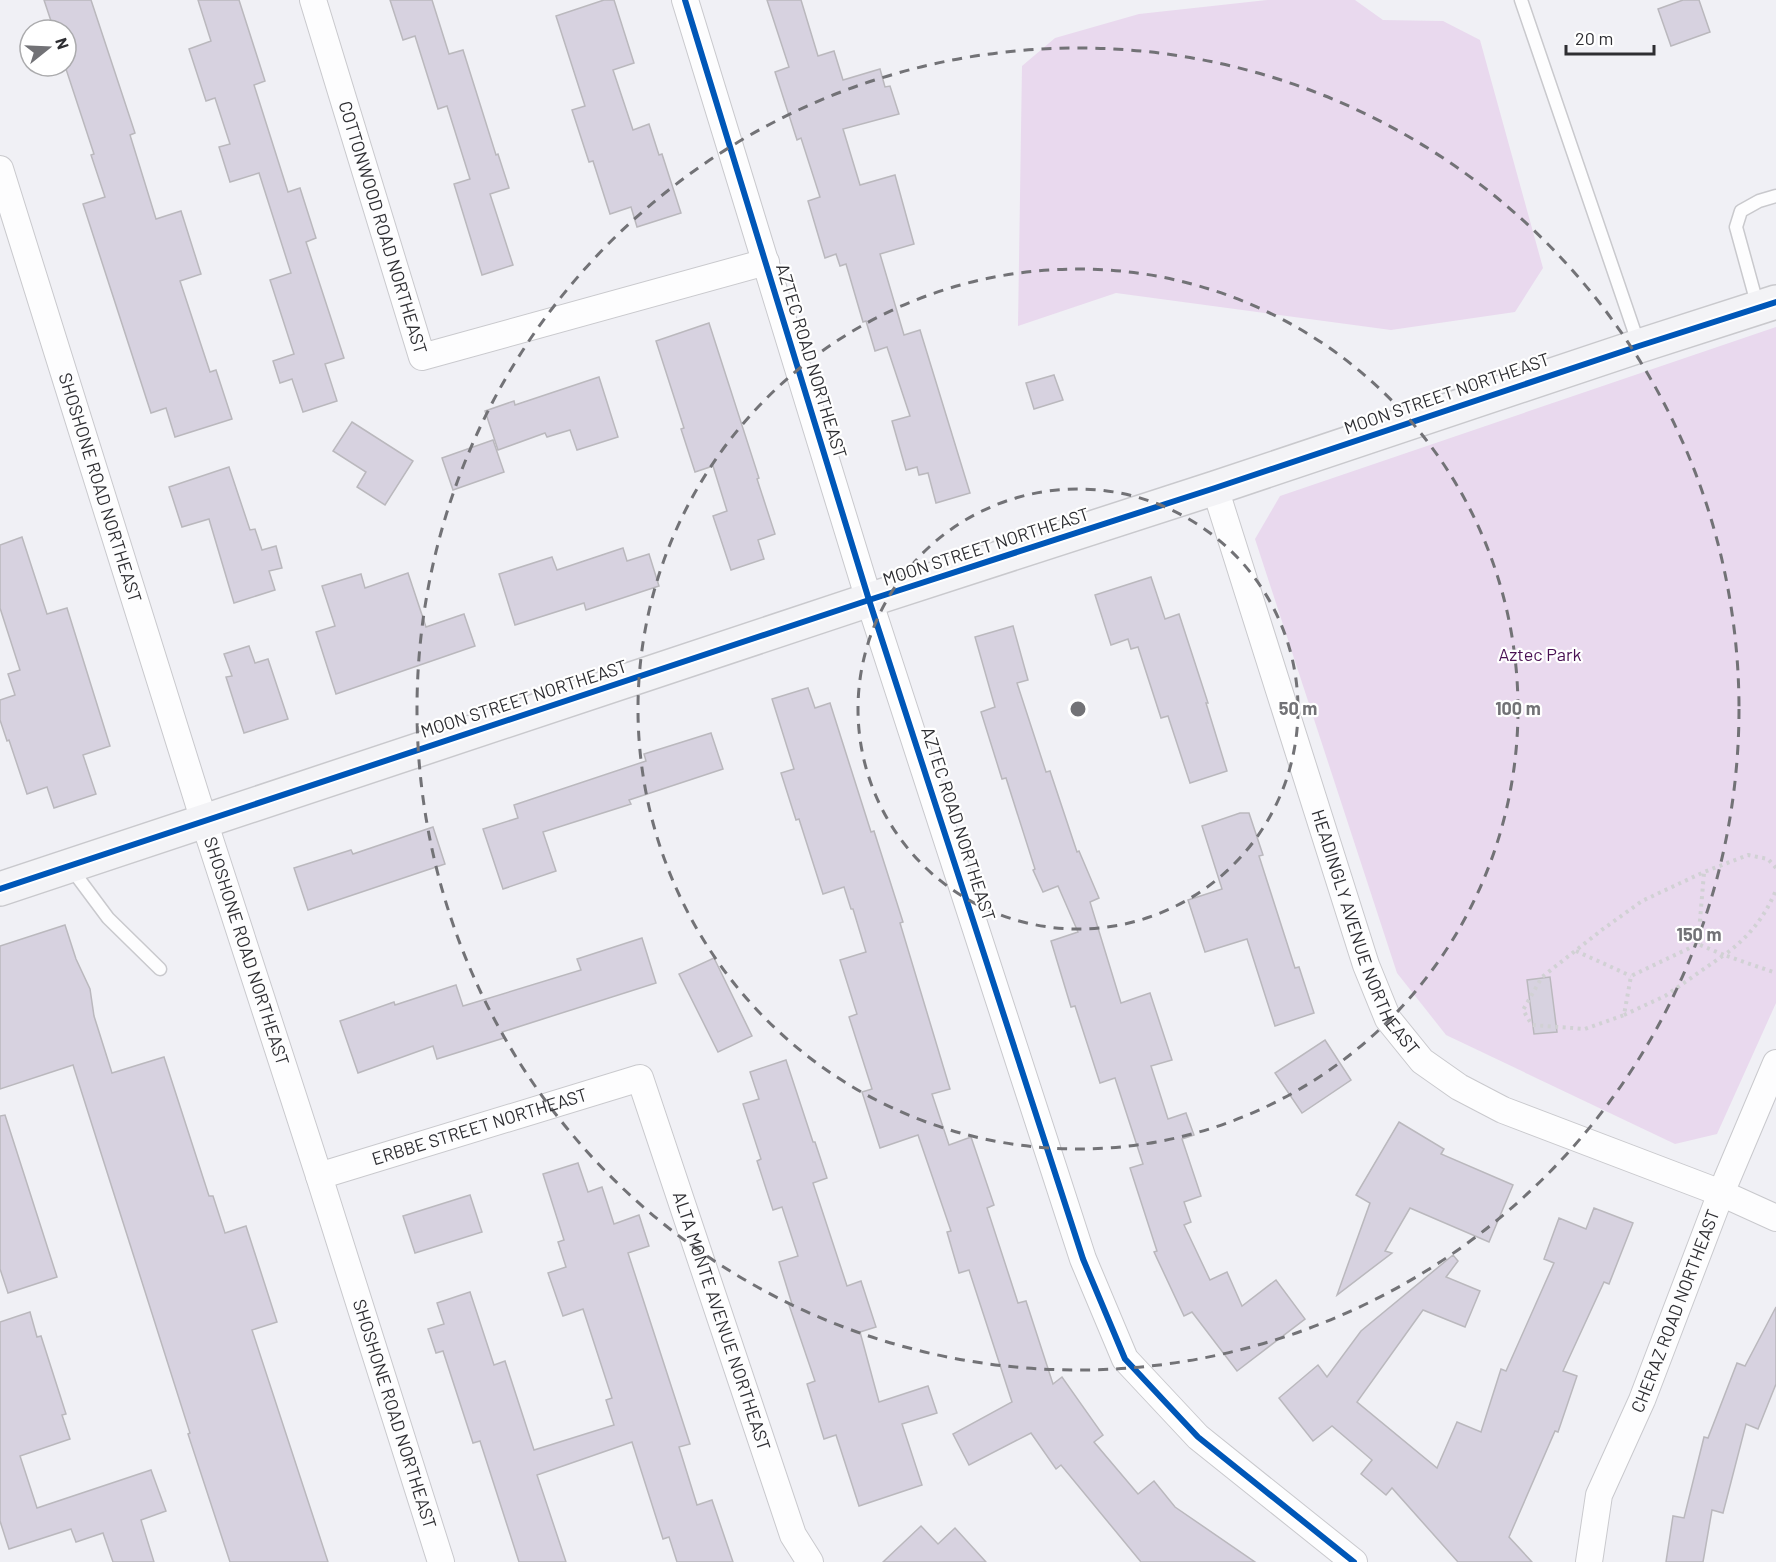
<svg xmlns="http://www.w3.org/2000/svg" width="1776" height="1562" font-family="Barlow,sans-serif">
	<rect width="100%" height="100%" fill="#f0f0f5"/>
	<!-- green -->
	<g fill="#e9d9ee">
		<polygon points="1267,0 1355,0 1383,20 1443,21 1480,40 1543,268 1515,312 1391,330 1116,293 1018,326 1022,66 1055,38 1139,14"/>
		<polygon points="1776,327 1776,1003 1717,1134 1675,1144 1446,1035 1397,973 1255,539 1280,496"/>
	</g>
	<!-- building -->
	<g fill="#d7d2e0" stroke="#bab8bd" stroke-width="1.5">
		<polygon points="44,0 91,0 135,133 130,135 156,219 181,211 201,274 180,281 210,372 216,370 232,419 175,437 166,408 151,413 83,204 105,197 91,155 94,154 65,66 66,30 54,30"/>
		<polygon points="198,0 239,0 265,81 254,85 288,192 300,188 316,238 306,242 344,358 325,364 337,401 303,412 292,379 280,383 273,361 294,354 270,280 291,273 259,173 230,182 219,147 230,144 215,98 206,101 189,49 211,41"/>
		<polygon points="390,0 432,0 449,54 463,50 496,155 498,154 509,188 490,194 513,265 482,275 454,184 470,179 447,106 438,109 415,36 403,40"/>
		<polygon points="604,0 614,0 634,63 613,70 633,130 649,124 659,155 662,154 681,213 637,227 631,207 610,214 593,161 589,162 572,110 585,106 556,16"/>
		<polygon points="767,0 801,0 818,56 834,51 843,80 880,69 885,87 890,86 899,114 843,129 860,185 895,175 914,244 880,254 904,335 920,330 970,493 936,503 928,473 919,475 917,467 906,470 892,421 910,416 887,347 875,351 866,321 863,322 846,264 840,266 836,254 825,258 808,201 820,197 801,138 797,140 775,72 789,67"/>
		<polygon points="1683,0 1699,0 1710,32 1671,46 1658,9"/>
		<polygon points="709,323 759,478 757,479 775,534 758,540 764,559 731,570 713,516 727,511 713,466 695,472 681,429 684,428 656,341"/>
		<polygon points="1054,375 1063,400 1034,409 1026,383"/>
		<polygon points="599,377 618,437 577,450 570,430 547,437 545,433 498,450 485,411 514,401 515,405"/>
		<polygon points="352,422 413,461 385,505 357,487 366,472 333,451"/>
		<polygon points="493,440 504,472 453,490 442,458"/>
		<polygon points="229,467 250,530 255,529 262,550 276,546 282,568 269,571 275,590 234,603 209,519 182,527 169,487"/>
		<polygon points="22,537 47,614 67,608 110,746 83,755 96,794 54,808 47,787 27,794 9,740 7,741 0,720 0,700 15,695 8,674 20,670 0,608 0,545"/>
		<polygon points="623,548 627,561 649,554 659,586 586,610 584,603 515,625 499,574 552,557 557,570"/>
		<polygon points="408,573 426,627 464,614 475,646 336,694 316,632 335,626 322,586 361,574 365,588"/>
		<polygon points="1151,577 1165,619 1179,614 1208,703 1206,703 1227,771 1190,783 1168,716 1161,718 1138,647 1131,649 1128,639 1111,645 1095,595"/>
		<polygon points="1013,626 1028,680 1017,683 1046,772 1050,771 1077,852 1079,851 1099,898 1090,902 1121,1003 1150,993 1172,1060 1151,1066 1168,1119 1186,1113 1194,1135 1182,1139 1201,1196 1184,1202 1191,1222 1184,1225 1210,1280 1227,1272 1242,1306 1276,1280 1305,1319 1237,1371 1192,1312 1184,1316 1154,1252 1157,1251 1130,1168 1143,1164 1115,1078 1100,1083 1075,1006 1071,1007 1051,941 1078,932 1058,886 1043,892 1033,870 1035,869 1006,778 1002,779 981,712 995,707 975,637"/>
		<polygon points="249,646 255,663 268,659 288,719 244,733 226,677 232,676 224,654"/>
		<polygon points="808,688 815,708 830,703 871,832 874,831 903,922 900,923 950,1089 932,1094 949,1145 971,1137 994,1205 987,1208 1018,1303 1026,1301 1053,1384 1062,1377 1103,1435 1094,1442 1138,1494 1154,1481 1175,1507 1255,1562 1141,1562 1061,1465 1056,1469 1031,1433 969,1465 953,1434 1012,1402 969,1270 959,1273 947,1232 951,1231 918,1135 880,1148 862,1092 872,1089 849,1017 857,1014 840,960 866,952 853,909 851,909 844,887 823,894 799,819 796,820 781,773 794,769 772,699"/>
		<polygon points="711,733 723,769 629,800 631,804 543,832 556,871 503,889 483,829 518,818 514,805 646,761 644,754"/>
		<polygon points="1240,813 1249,813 1263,855 1259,856 1295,968 1299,967 1314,1013 1275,1026 1247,939 1205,952 1188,900 1222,889 1202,826"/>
		<polygon points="433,827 445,864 308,910 294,868 351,850 353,854"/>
		<polygon points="65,925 76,959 90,989 94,1016 112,1073 164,1057 209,1196 213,1196 225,1233 246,1226 277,1322 252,1330 328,1562 230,1562 188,1434 190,1433 73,1065 0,1089 0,946"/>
		<polygon points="642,938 656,983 502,1032 504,1038 437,1059 433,1046 358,1073 340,1021 394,1002 395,1005 456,985 463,1006 581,970 577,959"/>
		<polygon points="714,958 752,1036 718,1052 679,974"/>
		<polygon points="1550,977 1557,1032 1534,1034 1527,980"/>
		<polygon points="1325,1040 1351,1080 1302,1113 1275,1073"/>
		<polygon points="786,1060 813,1142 815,1142 827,1178 813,1183 847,1286 861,1281 876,1327 860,1332 879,1402 928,1386 937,1413 902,1424 922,1485 859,1506 836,1435 824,1439 807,1384 815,1381 789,1305 792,1304 779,1262 798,1256 782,1207 773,1210 757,1161 761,1159 743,1104 759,1099 750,1072"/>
		<polygon points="5,1115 57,1277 8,1293 0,1269 0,1116"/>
		<polygon points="1399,1122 1444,1149 1441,1154 1513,1185 1489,1242 1410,1208 1385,1251 1392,1253 1337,1295 1370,1203 1356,1195"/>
		<polygon points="578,1163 588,1192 602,1187 614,1224 639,1215 649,1246 628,1253 690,1444 679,1447 697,1505 712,1500 733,1562 677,1562 669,1537 663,1539 632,1442 537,1475 566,1562 519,1562 480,1441 473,1443 443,1351 436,1353 428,1329 444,1324 437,1303 470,1292 494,1365 505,1361 534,1450 614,1425 606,1400 612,1398 583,1309 563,1316 548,1273 566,1267 558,1242 564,1240 543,1174"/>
		<polygon points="470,1195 482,1232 415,1253 403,1216"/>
		<polygon points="1594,1208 1633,1223 1609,1284 1604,1282 1563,1371 1577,1376 1558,1432 1555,1431 1509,1537 1532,1562 1458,1562 1392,1488 1386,1495 1361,1474 1372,1460 1332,1426 1313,1441 1279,1398 1318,1365 1327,1377 1361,1331 1453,1255 1458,1261 1446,1277 1480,1291 1465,1327 1423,1310 1357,1402 1437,1468 1457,1422 1481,1432 1501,1369 1506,1371 1554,1263 1544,1259 1559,1218 1586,1229"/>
		<polygon points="1776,1307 1776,1384 1758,1429 1746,1424 1723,1513 1712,1510 1703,1562 1666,1562 1673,1516 1684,1518 1704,1437 1708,1438 1737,1363 1745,1366"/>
		<polygon points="30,1312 37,1337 41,1336 66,1414 62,1415 70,1439 20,1456 37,1508 151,1470 166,1511 141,1520 154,1562 113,1562 103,1533 76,1542 71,1529 9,1549 0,1521 0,1322"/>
		<polygon points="921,1526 938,1544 955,1528 986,1562 883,1562"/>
	</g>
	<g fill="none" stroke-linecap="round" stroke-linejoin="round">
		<defs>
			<g id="lane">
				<polyline points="1521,0 1639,345"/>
				<polyline points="1758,307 1736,227 1741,211 1759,201 1776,196"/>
				<polyline points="70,867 108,918 160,969"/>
			</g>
			<g id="street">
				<path id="s1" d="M313,0L422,357L766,262"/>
				<polyline points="685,0 869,600 1083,1259 1125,1359 1198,1437 1354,1562"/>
				<path id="s2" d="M0,169L204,821L319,1176L441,1562"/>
				<path id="s3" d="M1215,488L1366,965L1388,1019L1422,1061L1459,1087L1503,1110L1721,1193L1776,1218"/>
				<path id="s4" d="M319,1176L640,1078L793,1535L810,1562"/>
				<path id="s5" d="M1589,1562L1599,1495L1642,1400L1721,1193L1776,1063"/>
			</g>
			<polyline id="secondary" points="0,889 869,600 1215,488 1639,346 1776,302"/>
		</defs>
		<!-- lane casing -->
		<use href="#lane" stroke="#c9c9cd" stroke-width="15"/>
		<!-- street casing -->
		<use href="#street" stroke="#c9c9cd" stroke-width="28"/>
		<!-- secondary casing -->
		<use href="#secondary" stroke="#c9c9cd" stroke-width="36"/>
		<!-- path -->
		<g stroke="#d1d1d4" stroke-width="4" stroke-dasharray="3 4.5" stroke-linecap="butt">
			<path d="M1776,868L1768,859L1748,855L1704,872L1642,901L1603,929L1542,977L1523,1010L1532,1025L1585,1029L1624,1015L1631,976L1698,944L1724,955C1748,938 1765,917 1776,890"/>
			<polyline points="1698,944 1704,873"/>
			<polyline points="1576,951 1631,976"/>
			<polyline points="1624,1015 1665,996 1724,955 1776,973"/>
		</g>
		<!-- lane -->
		<use href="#lane" stroke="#fdfdfe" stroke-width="12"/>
		<!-- street -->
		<use href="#street" stroke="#fdfdfe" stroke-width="26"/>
		<!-- secondary -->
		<use href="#secondary" stroke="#f3f3f6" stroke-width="33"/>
		<defs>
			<g id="cycleway">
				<polyline points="685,0 869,600 1083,1259 1125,1359 1198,1437 1354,1562"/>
				<polyline points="0,889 869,600 1215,488 1639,346 1776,302"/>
			</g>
		</defs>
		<!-- cycleway casing -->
		<use href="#cycleway" stroke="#fff" stroke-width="10"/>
		<!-- cycleway -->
		<use href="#cycleway" stroke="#0057b8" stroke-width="6"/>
	</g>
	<!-- distance rings -->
	<g fill="none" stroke="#727276" stroke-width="3" stroke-dasharray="10 8">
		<circle cx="1078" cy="709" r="220"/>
		<circle cx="1078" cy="709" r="440"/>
		<circle cx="1078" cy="709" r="661"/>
	</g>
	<g text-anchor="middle" stroke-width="4.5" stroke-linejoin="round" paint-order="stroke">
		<!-- street labels -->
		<g font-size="18" fill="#2e2e32" stroke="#fff">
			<text dy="6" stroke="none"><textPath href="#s1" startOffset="238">COTTONWOOD ROAD NORTHEAST</textPath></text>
			<text transform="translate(811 361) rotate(73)" y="6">AZTEC ROAD NORTHEAST</text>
			<text transform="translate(1447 394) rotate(-19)" y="6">MOON STREET NORTHEAST</text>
			<text dy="6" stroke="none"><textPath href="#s2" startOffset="334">SHOSHONE ROAD NORTHEAST</textPath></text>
			<text transform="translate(986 547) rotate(-18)" y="6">MOON STREET NORTHEAST</text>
			<text transform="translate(524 699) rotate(-18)" y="6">MOON STREET NORTHEAST</text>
			<text transform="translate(958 824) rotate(72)" y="6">AZTEC ROAD NORTHEAST</text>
			<text dy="6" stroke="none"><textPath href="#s3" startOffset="470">HEADINGLY AVENUE NORTHEAST</textPath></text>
			<text dy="6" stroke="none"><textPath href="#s2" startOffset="820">SHOSHONE ROAD NORTHEAST</textPath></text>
			<text dy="6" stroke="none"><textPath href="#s4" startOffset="168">ERBBE STREET NORTHEAST</textPath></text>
			<text dy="6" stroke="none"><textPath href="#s5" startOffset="267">CHERAZ ROAD NORTHEAST</textPath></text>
			<text dy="6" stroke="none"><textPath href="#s4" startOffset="592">ALTA MONTE AVENUE NORTHEAST</textPath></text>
			<text dy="6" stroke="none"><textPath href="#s2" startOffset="1306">SHOSHONE ROAD NORTHEAST</textPath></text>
		</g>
		<!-- park labels -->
		<g font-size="18" fill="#491153" stroke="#fff">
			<text x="1540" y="661">Aztec Park</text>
		</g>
	</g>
	<circle cx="1078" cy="709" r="9" fill="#727276" stroke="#fff" stroke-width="3"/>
	<g font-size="18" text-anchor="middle" font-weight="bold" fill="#727276" stroke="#fff" stroke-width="4.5" stroke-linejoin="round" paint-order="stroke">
		<text x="1298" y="715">50 m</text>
		<text x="1518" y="715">100 m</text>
		<text x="1699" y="941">150 m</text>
	</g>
	<!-- north arrow -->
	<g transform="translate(48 48) rotate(72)"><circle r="28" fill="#ffffff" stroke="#ababad" stroke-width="1.5"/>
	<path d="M0-4.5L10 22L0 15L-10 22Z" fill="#727276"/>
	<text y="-9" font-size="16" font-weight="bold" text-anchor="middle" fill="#2e2e32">N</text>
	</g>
	<!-- scale -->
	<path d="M1566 45v9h88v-9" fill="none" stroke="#2e2e32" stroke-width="3"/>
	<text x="1575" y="45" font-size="18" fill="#2e2e32" stroke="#ffffff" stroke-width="4.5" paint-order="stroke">20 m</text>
</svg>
